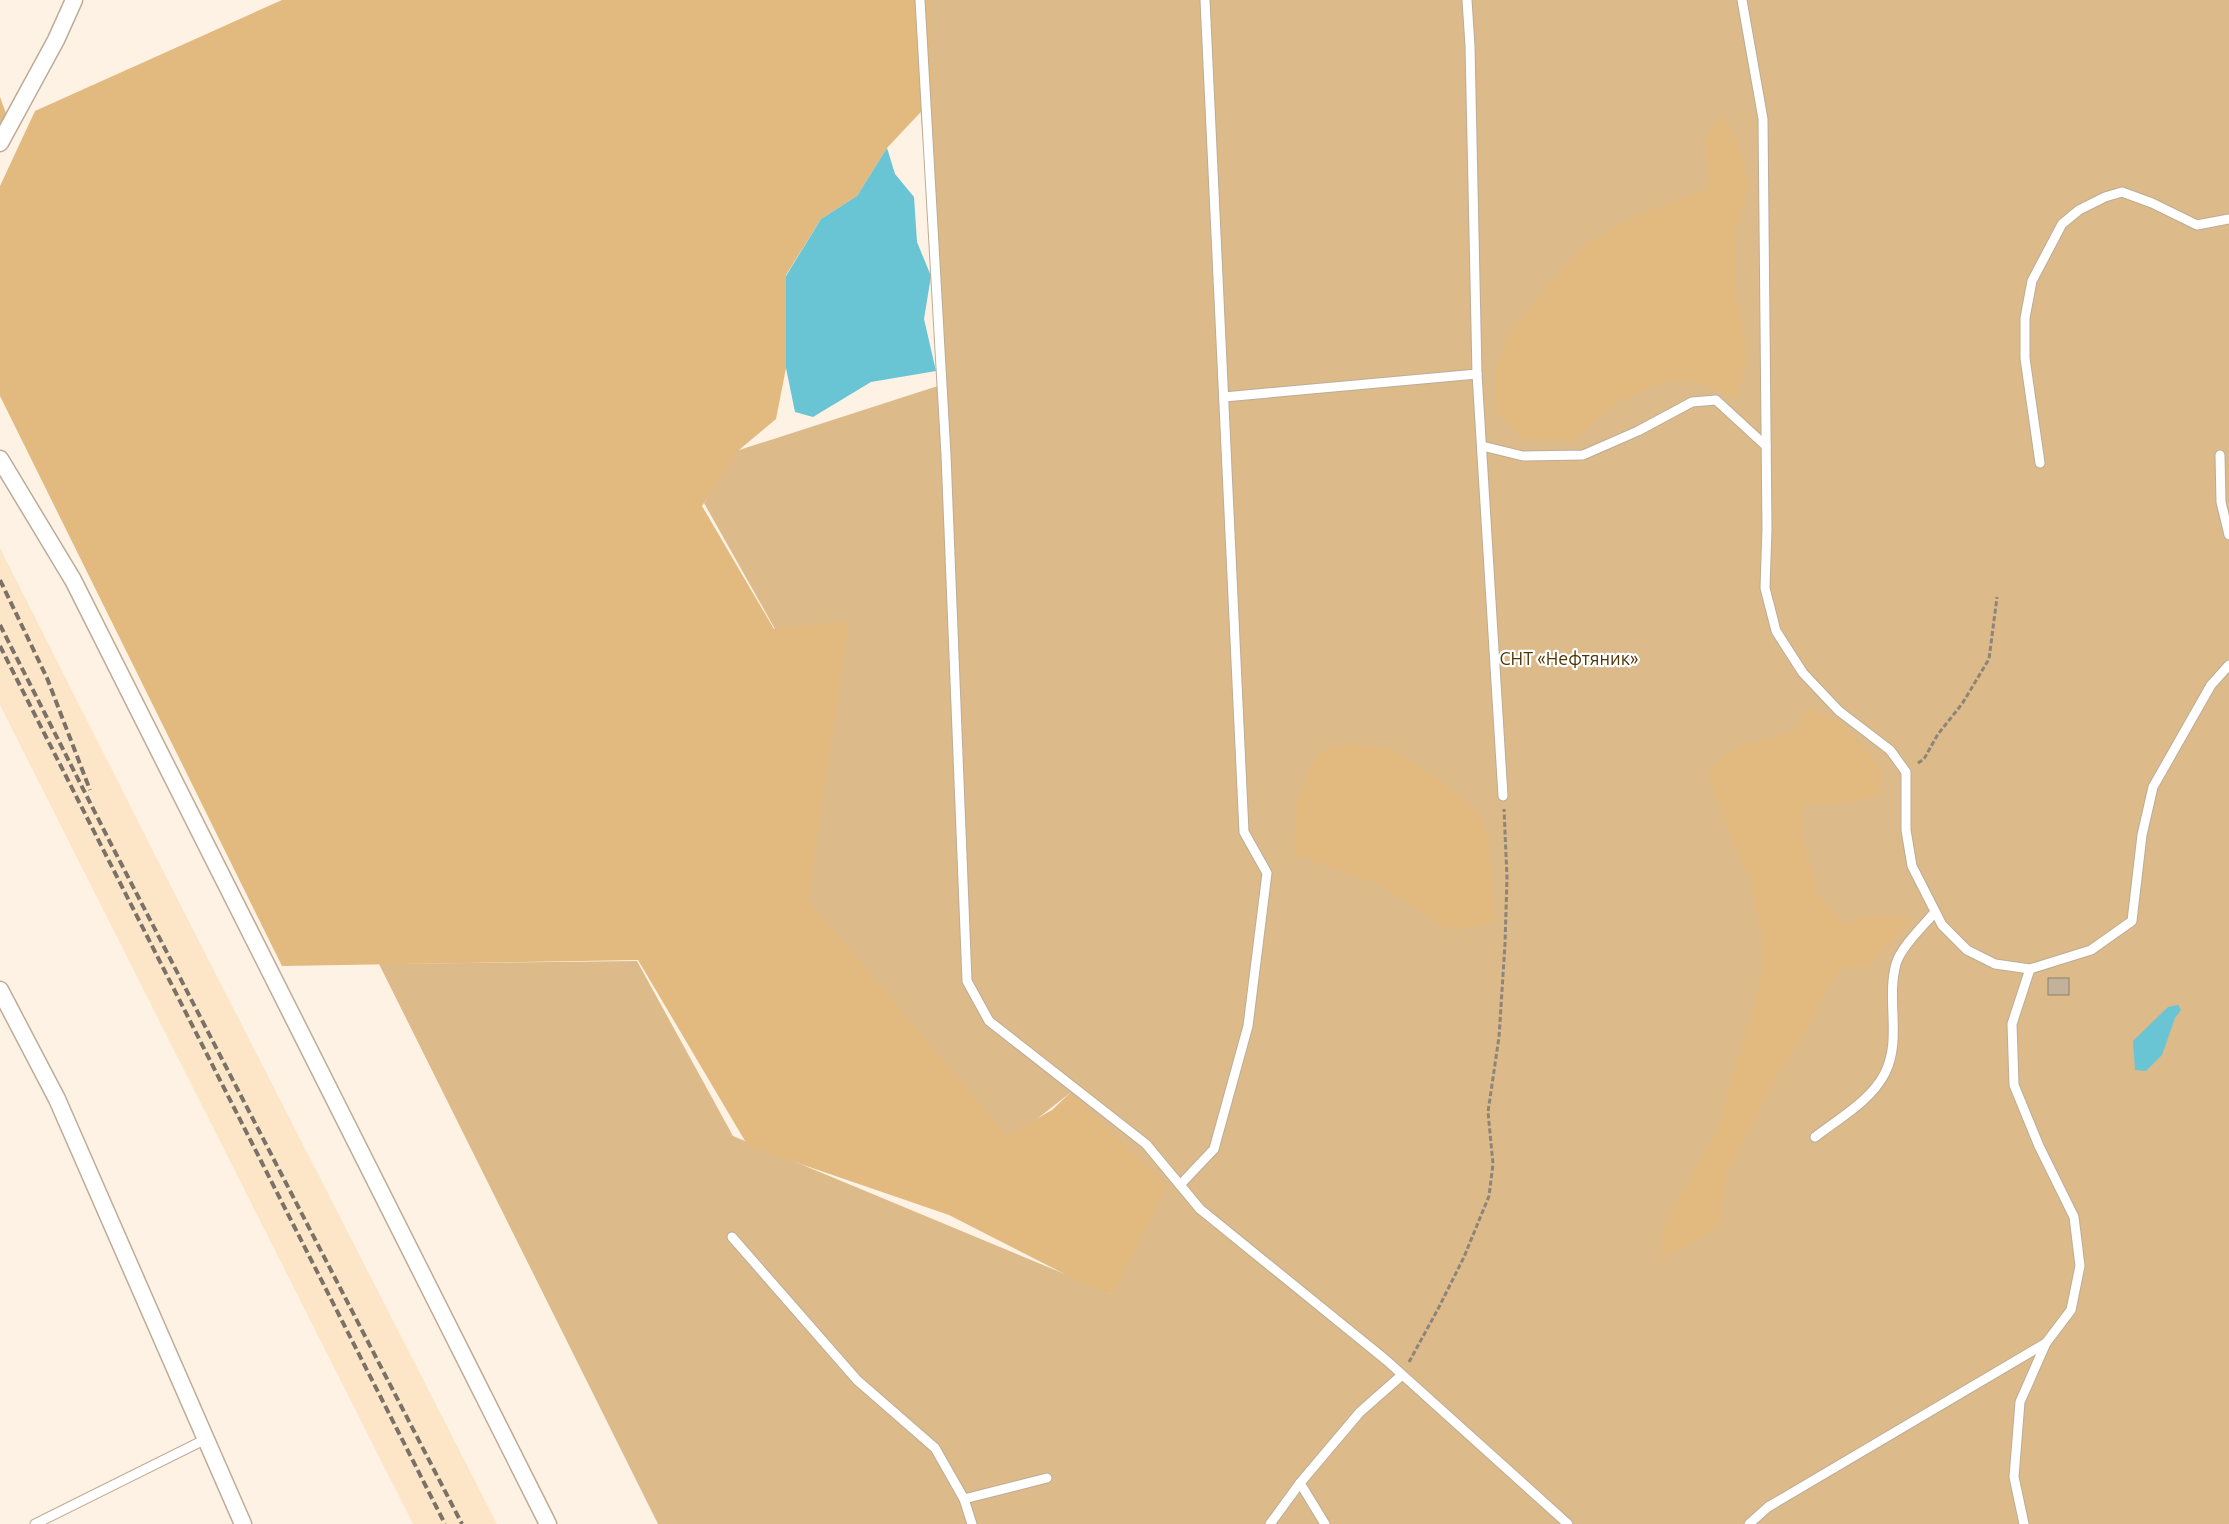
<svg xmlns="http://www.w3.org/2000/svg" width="2229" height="1524" font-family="Ubuntu,sans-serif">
	<rect width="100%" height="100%" fill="#fdf2e4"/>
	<!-- built -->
	<polygon fill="#fce6c7" points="0,548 157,859 497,1524 413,1524 0,705"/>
	<!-- green -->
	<polygon fill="#ddba89" points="911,0 2229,0 2229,1524 658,1524 379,964 637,961 733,1136 1113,1294 1070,1093 1009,1141 803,906 775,629 704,503 736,451 944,384"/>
	<!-- forest -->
	<g fill="#e2b97e">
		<polygon points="282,0 929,0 932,100 887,148 857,196 821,219 786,275 786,368 776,419 739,450 702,506 774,629 849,621 808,900 1007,1136 1052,1110 1070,1093 1167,1186 1113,1294 1088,1286 949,1215 748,1146 638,960 282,966 0,396 0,186 35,111"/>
		<polygon points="0,97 7,116 0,132"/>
		<polygon points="1723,115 1737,139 1749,184 1736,228 1736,292 1747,355 1736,398 1705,384 1680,379 1654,386 1616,403 1573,441 1525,440 1495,411 1495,367 1511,331 1554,278 1588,242 1636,216 1708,188 1706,137"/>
		<path d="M1808,708C1843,720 1864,744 1883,774L1879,794L1848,803H1805L1801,832L1819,895L1844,924L1873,915L1912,919L1867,967L1841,969L1827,988L1800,1042L1773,1082L1726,1175L1720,1220L1712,1232L1660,1259L1665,1222L1717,1130L1761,980V932L1749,878L1731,838L1707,769L1739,746L1795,731Z"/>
		<polygon points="1344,743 1392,749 1443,782 1481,816 1488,840 1495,922 1452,931 1380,885 1294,854 1297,800 1318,752"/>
	</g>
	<!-- water -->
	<g fill="#69c4d4">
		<polygon points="887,148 895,174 914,197 917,242 931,276 924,319 936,371 871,382 813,417 795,412 786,368 786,276 821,219 857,196"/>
		<polygon points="2178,1005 2181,1010 2175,1018 2162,1055 2146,1071 2135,1070 2133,1041 2168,1007"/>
	</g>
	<!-- building -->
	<rect fill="#c2b29b" stroke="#8f7f6a" x="2048" y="978" width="21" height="17"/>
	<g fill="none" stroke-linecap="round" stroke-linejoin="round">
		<defs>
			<g id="lane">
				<polyline points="920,0 946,455 967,981 989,1021 1146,1144 1200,1209 1386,1360 1568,1524"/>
				<polyline points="1467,0 1470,46 1477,374 1503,796"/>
				<polyline points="1742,0 1763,119 1767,529 1765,588 1776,631 1803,673 1839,711 1890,750 1906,772 1906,830 1912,866 1942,925 1967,950 1995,964 2030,969 2091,950 2132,921 2142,835 2153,787 2211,685 2229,665"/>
				<polyline points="1224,397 1477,374"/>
				<polyline points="1482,446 1523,456 1583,455 1638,431 1692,402 1716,400 1766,446"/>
				<polyline points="2220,455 2221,502 2229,535"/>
				<polyline points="2040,463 2025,358 2025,318 2032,281 2062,224 2079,210 2105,197 2122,192 2152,203 2197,225 2229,219"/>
				<path d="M1815,1137C1838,1119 1871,1101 1885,1073C1902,1039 1886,1000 1896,964C1900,948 1924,925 1935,912"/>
				<polyline points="1180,1185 1214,1149 1248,1026 1267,873 1244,832 1205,0"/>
				<polyline points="732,1237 857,1380 935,1448 964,1499 972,1524"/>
				<polyline points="1300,1483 1325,1524"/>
				<polyline points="964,1499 1047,1478"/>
				<polyline points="35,1524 206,1439"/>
				<polyline points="1270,1524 1300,1483 1360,1412 1402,1375"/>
				<polyline points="1749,1524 1768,1507 2046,1343 2071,1310 2080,1266 2074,1217 2039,1146 2014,1085 2012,1024 2030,969"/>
				<polyline points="2024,1524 2014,1477 2020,1402 2046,1343"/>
			</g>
			<g id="street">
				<polyline points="0,143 56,40 74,0"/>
				<polyline points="0,459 73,580 548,1524"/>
				<polyline points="0,990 57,1099 243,1524"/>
			</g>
		</defs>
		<!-- lane casing -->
		<use href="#lane" stroke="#bdac96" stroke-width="11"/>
		<!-- street casing -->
		<use href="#street" stroke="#bdac96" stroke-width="19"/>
		<!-- path -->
		<g stroke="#8d8579" stroke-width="3" stroke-dasharray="5 2.5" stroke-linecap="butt">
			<polyline points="1918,763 1924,759 1938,734 1962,704 1989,659 1997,597"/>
			<polyline points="1409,1362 1438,1309 1464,1257 1489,1196 1493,1164 1488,1112 1499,1037 1505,944 1507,878 1504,809"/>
		</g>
		<!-- lane -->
		<use href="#lane" stroke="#fff" stroke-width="9"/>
		<!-- street -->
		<use href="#street" stroke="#fff" stroke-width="16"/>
		<!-- rail -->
		<g stroke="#7a7267" stroke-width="4" stroke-dasharray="8 4" stroke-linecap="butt">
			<polyline points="0,580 47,678 90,790"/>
			<polyline points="0,625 112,846 462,1524"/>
			<polyline points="0,646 445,1524"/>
		</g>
	</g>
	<g text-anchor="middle" stroke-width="4.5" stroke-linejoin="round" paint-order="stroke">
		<!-- park labels -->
		<g font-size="18" fill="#4f3302" stroke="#fff">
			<text x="1569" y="665">СНТ «Нефтяник»</text>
		</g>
	</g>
</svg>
